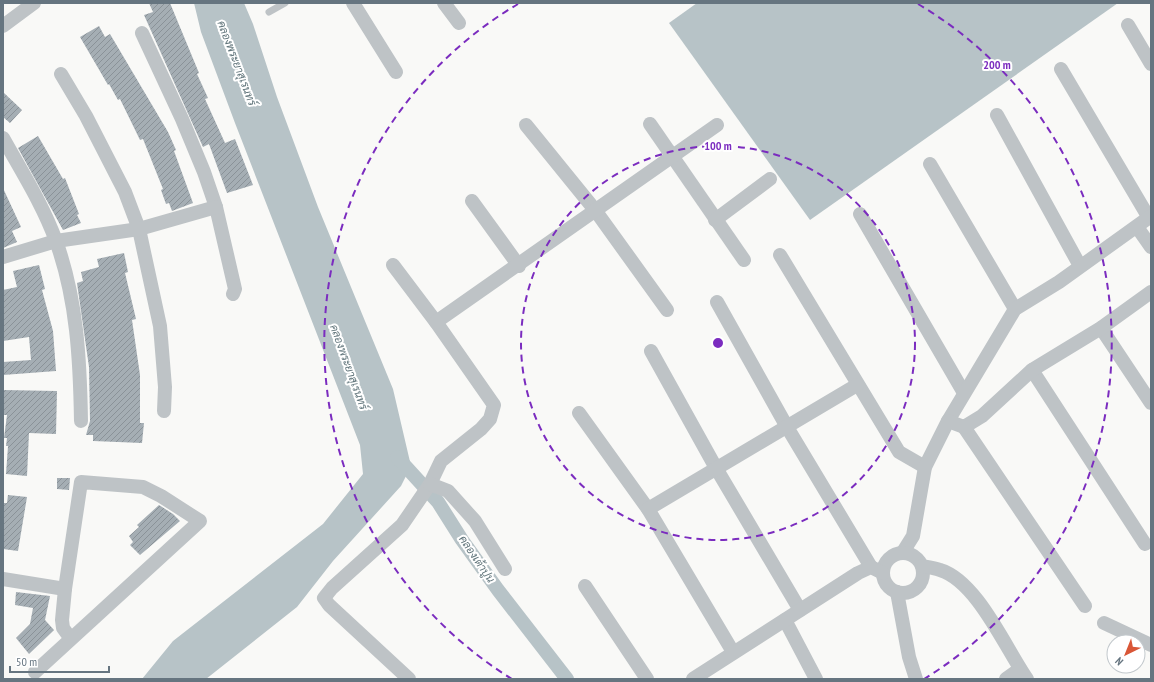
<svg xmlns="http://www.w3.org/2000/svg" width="1154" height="682" font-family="'PT Sans Narrow',Sarabun,sans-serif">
	<defs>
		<pattern id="building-hatch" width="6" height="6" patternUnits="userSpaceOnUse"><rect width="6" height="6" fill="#a5aeb4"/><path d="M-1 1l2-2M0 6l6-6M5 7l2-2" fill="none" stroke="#8a9298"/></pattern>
	</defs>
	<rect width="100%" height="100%" fill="#f9f9f7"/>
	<!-- water -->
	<g fill="#b7c3c7">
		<polygon points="194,3 244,3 253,24 277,97 318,207 393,389 411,466 401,486 333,561 297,607 206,679 142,679 173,641 323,524 363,474 360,445 235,123 201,32"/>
		<polygon points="697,3 1118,3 810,220 669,23"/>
	</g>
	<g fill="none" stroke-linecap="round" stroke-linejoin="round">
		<!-- canal -->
		<polyline stroke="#b7c3c7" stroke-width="14" points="397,457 438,502 462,540 498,590 567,679"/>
	</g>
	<!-- building -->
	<g fill="url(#building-hatch)">
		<polygon points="149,3 170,3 199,73 197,74 208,98 205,99 225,143 235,139 253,185 227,193 209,144 203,147 144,15 153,12"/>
		<polygon points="99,26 105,37 110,34 168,132 176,150 174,151 193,203 172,211 169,203 166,204 161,190 163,189 143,139 140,140 120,99 118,100 109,84 108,85 80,37"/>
		<polygon points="3,92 22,110 10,123 3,117"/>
		<polygon points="38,136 63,179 65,178 79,214 77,215 81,223 63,230 18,148"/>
		<polygon points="3,188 21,227 12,231 17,242 3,248"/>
		<polygon points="124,253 128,272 125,273 136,319 132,320 140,375 140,423 144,423 142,443 93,441 93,435 86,435 90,421 89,367 77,283 83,281 81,272 99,267 97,259"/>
		<polygon points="39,265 45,289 42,290 53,331 56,371 3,375 3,362 31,360 29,337 3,341 3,290 17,287 13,271"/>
		<polygon points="3,390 57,391 56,434 29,433 27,476 6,474 8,446 6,446 7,438 4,438 7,415 3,415"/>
		<polygon points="57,478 70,478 69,490 57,489"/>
		<polygon points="8,495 27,497 18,551 3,549 3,503 7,503"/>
		<polygon points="159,505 173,514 180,521 140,555 130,545 133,542 129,536 139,527 137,525"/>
		<polygon points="16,592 50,596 45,620 54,630 29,654 16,638 30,624 33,608 15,605"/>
	</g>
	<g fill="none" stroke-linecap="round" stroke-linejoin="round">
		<!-- lane -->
		<polyline stroke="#bec3c6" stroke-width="7" points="269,12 285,3"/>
		<!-- street -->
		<g stroke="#bec3c6" stroke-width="14">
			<polyline points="353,3 396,72"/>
			<polyline points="444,3 459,23"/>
			<polyline points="1128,25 1151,64"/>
			<polyline points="3,26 34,3"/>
			<polyline points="142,33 182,119 204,172 216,207 235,289 233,294"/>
			<polyline points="1061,69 1149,218"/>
			<polyline points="61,74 86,116 125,192 139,229 160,326 165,387 164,411"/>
			<polyline points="997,115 1080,266"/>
			<polyline points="650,124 744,260"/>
			<polyline points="526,125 595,210 667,310"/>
			<path d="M3,138C22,172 43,205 56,241C77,299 80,360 81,421"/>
			<polyline points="930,164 1015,309"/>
			<polyline points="472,201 519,266"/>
			<polyline points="860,214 964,393"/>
			<polyline points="715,220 770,179"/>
			<polyline points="1137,227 1151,247"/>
			<polyline points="780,255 899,452 925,467"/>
			<polyline points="3,257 56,241 139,229 216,207"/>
			<polyline points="393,265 436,322 494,405 490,419 481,429 441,461 430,484 402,525 332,588 324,598 329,605 409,679"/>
			<polyline points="717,302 787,427 871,567"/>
			<polyline points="436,322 717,125"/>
			<polyline points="1101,328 1151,403"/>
			<polyline points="651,351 716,468 800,610"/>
			<polyline points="1032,370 1145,544"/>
			<polyline points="579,413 648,509"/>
			<polyline points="948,421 1015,309 1059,282 1151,216"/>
			<polyline points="964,427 1085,606"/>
			<polyline points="430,484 448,491 475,521 505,569"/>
			<polyline points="903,552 913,536 925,467 948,421 964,427 982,416 1032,370 1101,328 1151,292"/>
			<circle cx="903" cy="573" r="20"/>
			<path d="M922,566C928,567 935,568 940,570C977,581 1006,649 1027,679"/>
			<polyline points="3,579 65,589"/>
			<polyline points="585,586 647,679"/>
			<polyline points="897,592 909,657 916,679"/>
			<polyline points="785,620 816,679"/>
			<polyline points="1104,623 1151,645"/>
			<polyline points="733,652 648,509 857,385"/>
			<polyline points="35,672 200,521 161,496 143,487 81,482 65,589 62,620 63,628 71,639"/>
			<polyline points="693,679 858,573 871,567 883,573"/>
			<polyline points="1006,679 1020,669"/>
		</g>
	</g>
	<!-- distance rings -->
	<g fill="none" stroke="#7b2cbf" stroke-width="2" stroke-dasharray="7 5">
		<circle cx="718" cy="343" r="197"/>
		<path d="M512 679A394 394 0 0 1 518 4M918 4A394 394 0 0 1 924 679"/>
	</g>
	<g text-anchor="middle" stroke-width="4" stroke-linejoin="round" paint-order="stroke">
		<!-- water labels -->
		<g font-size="11" font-style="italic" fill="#60747a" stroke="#fff">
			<text transform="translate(237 63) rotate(69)" y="4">คลองพระยาสุเรนทร์</text>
			<text transform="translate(349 367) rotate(70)" y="4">คลองพระยาสุเรนทร์</text>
			<text transform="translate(477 559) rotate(56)" y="4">คลองเต้าปูน</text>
		</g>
	</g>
	<circle cx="718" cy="343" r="6" fill="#7b2cbf" stroke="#fff" stroke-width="2"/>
	<g font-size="12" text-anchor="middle" font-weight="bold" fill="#7b2cbf" stroke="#fff" stroke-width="4" stroke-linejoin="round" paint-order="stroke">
		<text x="997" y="69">200 m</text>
		<text x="718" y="150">100 m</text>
	</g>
	<!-- border -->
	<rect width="1154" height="682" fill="none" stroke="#667580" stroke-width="8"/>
	<!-- north arrow -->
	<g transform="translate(1126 654) rotate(223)"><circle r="19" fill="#ffffff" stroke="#c2c8cc"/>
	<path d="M0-3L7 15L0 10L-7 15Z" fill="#d95637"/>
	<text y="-6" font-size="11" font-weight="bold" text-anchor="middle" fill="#667580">N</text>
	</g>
	<!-- scale -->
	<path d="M10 666v6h99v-6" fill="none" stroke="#667580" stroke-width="2"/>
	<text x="16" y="666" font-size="12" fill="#667580" stroke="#ffffff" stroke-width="3" paint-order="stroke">50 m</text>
</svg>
